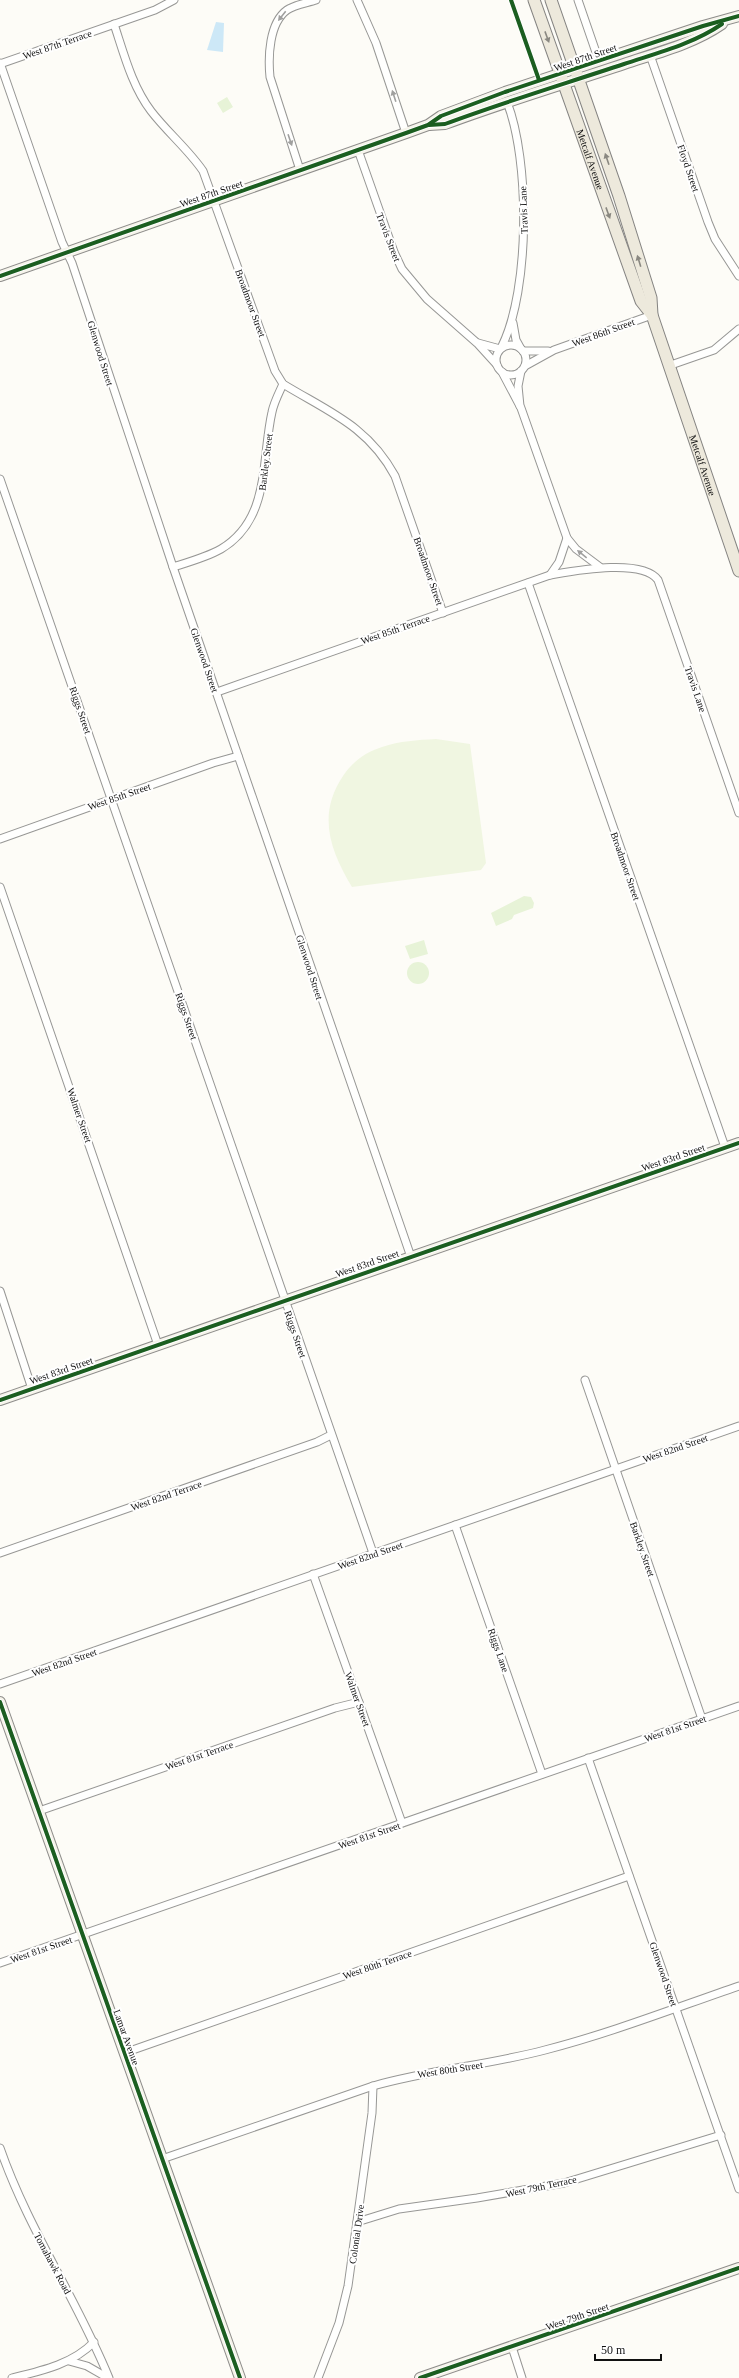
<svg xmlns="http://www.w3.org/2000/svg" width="739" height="2378" font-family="'Times New Roman',serif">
	<rect width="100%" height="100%" fill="#fdfcf7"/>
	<!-- green -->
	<g fill="#e7f3d7">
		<polygon points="227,97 233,107 223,113 217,103"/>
		<polygon points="524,896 531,897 534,903 533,908 514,915 512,919 496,926 491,913"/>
		<polygon points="424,940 428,954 410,959 405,946"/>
		<circle cx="418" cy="973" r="11"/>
	</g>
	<!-- pitch -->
	<path fill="#f0f6e1" d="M436,739L470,744L486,863L481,870L352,887C330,850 317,815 343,776C352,762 366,752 382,747C400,741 417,740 436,739Z"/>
	<!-- water -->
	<polygon fill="#cde8f7" points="216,22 224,23 223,52 207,50"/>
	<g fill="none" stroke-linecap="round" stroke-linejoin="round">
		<defs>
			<g id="street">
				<polyline points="357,0 376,43 406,133"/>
				<polyline points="578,0 599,61"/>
				<path d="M114,24C124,54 132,86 151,111C167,132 188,149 203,171L275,371L283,384C329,412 368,426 395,476L443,613"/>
				<polyline points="650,55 708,222 715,239 739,276"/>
				<polyline points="0,63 62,242 72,263 173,567 411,1257"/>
				<polyline points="0,64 155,10 174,0"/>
				<polyline points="358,150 394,252 402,269 427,299 477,343 497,365"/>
				<path d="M300,170L270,77C268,57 269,23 287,10C294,5 307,3 316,0"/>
				<polyline points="513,323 516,340 521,349"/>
				<polyline points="478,343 500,349"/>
				<circle cx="511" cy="360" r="15"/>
				<path d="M502,346C530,289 530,161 507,102"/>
				<polyline points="523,351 548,351"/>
				<polyline points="525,366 554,350 652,315"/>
				<polyline points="668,366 714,350 739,329"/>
				<polyline points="502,372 521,408 567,538 576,549 600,567"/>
				<polyline points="520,406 518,386 521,371"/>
				<polyline points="0,479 373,1553"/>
				<path d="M173,567C189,562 207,557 221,549C271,519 261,460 272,412C274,402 279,393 283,384"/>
				<polyline points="550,575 559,562 567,538"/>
				<polyline points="528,583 725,1147"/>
				<path d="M217,692L550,575C574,571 642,558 658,580L739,813"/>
				<polyline points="0,839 213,763 238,756"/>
				<polyline points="0,887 158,1345"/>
				<polyline points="0,1291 32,1389"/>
				<polyline points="585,1380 702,1719"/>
				<polyline points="455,1525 542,1774"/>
				<polyline points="0,1553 317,1442 331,1435"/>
				<polyline points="313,1574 402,1823"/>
				<polyline points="0,1684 739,1426"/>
				<polyline points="588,1758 739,2189"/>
				<polyline points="39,1811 335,1708 359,1702"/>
				<polyline points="0,1963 739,1706"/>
				<polyline points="124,2053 629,1876"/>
				<path d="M0,2148C28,2229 77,2299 109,2378"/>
				<path d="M162,2159L373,2086C429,2070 488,2065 545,2050C611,2033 675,2008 739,1986"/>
				<polyline points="357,2222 399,2209 477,2198 564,2183 721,2135"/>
				<polyline points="512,2347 522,2378"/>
				<polyline points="69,2361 87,2366 108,2378"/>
				<path d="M12,2378C41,2371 73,2364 94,2342"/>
				<polyline points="318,2378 339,2323 348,2286 372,2113 373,2086"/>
			</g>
			<g id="secondary">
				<path d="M429,125L445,124C504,102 564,84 624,64C657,53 693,44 722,24"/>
				<polyline points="0,276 406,133 428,125 441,116 505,92 703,26 739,16"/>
				<polyline points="0,1400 739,1143"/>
				<polyline points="0,1702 240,2378"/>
				<polyline points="420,2378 739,2268"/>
			</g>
			<g id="primary">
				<path id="s1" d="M534,0L641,301L652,315"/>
				<path id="s2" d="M551,0L619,196L651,298L652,315L739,571"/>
			</g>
		</defs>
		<!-- street casing -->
		<use href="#street" stroke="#979795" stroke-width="9"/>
		<!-- secondary casing -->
		<use href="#secondary" stroke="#8e8d8b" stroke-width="12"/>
		<!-- primary casing -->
		<use href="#primary" stroke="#858482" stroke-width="13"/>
		<!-- street -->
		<use href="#street" stroke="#fffffe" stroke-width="7"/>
		<!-- secondary -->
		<use href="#secondary" stroke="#f6f4eb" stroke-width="10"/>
		<!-- primary -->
		<use href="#primary" stroke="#ede9dc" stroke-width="11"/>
		<defs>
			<g id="cycleway">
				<polyline points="511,0 539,80"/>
				<path d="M429,125L445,124C504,102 564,84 624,64C657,53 693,44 722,24"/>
				<polyline points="0,276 406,133 428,125 441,116 505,92 703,26 739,16"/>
				<polyline points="0,1400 739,1143"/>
				<polyline points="0,1702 240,2378"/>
				<polyline points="420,2378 739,2268"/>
			</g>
		</defs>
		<!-- cycleway casing -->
		<use href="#cycleway" stroke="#fff" stroke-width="6"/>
		<!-- cycleway -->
		<use href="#cycleway" stroke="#1b5e20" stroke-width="4"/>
	</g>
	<!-- one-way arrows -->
	<defs><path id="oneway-solid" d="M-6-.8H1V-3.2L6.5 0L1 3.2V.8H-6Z"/></defs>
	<g fill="#a0a09f">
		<use href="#oneway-solid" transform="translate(282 16) rotate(128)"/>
		<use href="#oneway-solid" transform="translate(394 96) rotate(-108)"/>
		<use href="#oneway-solid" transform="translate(290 140) rotate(71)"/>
		<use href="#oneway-solid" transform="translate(582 554) rotate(-141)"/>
	</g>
	<g fill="#8a8881">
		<use href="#oneway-solid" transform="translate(547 37) rotate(70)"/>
		<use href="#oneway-solid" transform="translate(607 159) rotate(-109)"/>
		<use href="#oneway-solid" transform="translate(608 213) rotate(70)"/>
		<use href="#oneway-solid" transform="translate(639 261) rotate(-107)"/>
	</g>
	<g text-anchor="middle" stroke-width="4" stroke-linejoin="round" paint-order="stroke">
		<!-- street labels -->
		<g font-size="10" fill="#111" stroke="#fff">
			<text transform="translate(57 44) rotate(-19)" y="4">West 87th Terrace</text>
			<text transform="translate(585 57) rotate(-19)" y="4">West 87th Street</text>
			<text dy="4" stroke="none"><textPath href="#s1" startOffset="169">Metcalf Avenue</textPath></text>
			<text transform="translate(689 168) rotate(71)" y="4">Floyd Street</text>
			<text transform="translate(211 193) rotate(-19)" y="4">West 87th Street</text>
			<text transform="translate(523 210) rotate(-92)" y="4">Travis Lane</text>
			<text transform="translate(389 237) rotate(69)" y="4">Travis Street</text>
			<text transform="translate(251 303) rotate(70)" y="4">Broadmoor Street</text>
			<text transform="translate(603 332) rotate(-20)" y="4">West 86th Street</text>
			<text transform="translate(101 353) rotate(73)" y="4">Glenwood Street</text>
			<text transform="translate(265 462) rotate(-83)" y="4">Barkley Street</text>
			<text dy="4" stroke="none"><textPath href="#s2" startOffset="490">Metcalf Avenue</textPath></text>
			<text transform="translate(429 571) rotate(71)" y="4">Broadmoor Street</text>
			<text transform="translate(395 629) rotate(-19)" y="4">West 85th Terrace</text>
			<text transform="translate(205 660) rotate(71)" y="4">Glenwood Street</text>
			<text transform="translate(696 689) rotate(71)" y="4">Travis Lane</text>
			<text transform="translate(81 710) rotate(71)" y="4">Riggs Street</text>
			<text transform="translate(119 796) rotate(-19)" y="4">West 85th Street</text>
			<text transform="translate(626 866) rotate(71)" y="4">Broadmoor Street</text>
			<text transform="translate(310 967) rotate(72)" y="4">Glenwood Street</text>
			<text transform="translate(187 1016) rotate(71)" y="4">Riggs Street</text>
			<text transform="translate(80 1115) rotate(71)" y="4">Walmer Street</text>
			<text transform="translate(673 1157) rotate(-19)" y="4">West 83rd Street</text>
			<text transform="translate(367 1263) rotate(-19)" y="4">West 83rd Street</text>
			<text transform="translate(296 1334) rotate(71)" y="4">Riggs Street</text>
			<text transform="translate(61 1370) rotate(-19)" y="4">West 83rd Street</text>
			<text transform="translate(675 1448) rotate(-19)" y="4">West 82nd Street</text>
			<text transform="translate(166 1495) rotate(-19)" y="4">West 82nd Terrace</text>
			<text transform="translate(643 1549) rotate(71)" y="4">Barkley Street</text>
			<text transform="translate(370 1555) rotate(-19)" y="4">West 82nd Street</text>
			<text transform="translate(499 1650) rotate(71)" y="4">Riggs Lane</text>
			<text transform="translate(64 1662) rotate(-19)" y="4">West 82nd Street</text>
			<text transform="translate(358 1699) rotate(70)" y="4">Walmer Street</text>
			<text transform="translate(675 1728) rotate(-19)" y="4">West 81st Street</text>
			<text transform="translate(199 1755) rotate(-19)" y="4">West 81st Terrace</text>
			<text transform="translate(369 1835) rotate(-19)" y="4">West 81st Street</text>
			<text transform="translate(41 1949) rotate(-19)" y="4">West 81st Street</text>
			<text transform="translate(377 1964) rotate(-19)" y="4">West 80th Terrace</text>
			<text transform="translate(664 1974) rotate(71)" y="4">Glenwood Street</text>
			<text transform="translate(127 2037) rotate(70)" y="4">Lamar Avenue</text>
			<text transform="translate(450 2069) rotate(-9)" y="4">West 80th Street</text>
			<text transform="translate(541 2186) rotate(-12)" y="4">West 79th Terrace</text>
			<text transform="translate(356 2234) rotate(-82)" y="4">Colonial Drive</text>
			<text transform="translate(53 2263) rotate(62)" y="4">Tomahawk Road</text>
			<text transform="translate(577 2316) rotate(-19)" y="4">West 79th Street</text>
		</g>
	</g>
	<!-- scale -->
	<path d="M595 2354v6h66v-6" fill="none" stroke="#111111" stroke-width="2"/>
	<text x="601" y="2354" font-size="12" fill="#111111" stroke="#ffffff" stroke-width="3" paint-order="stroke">50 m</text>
</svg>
